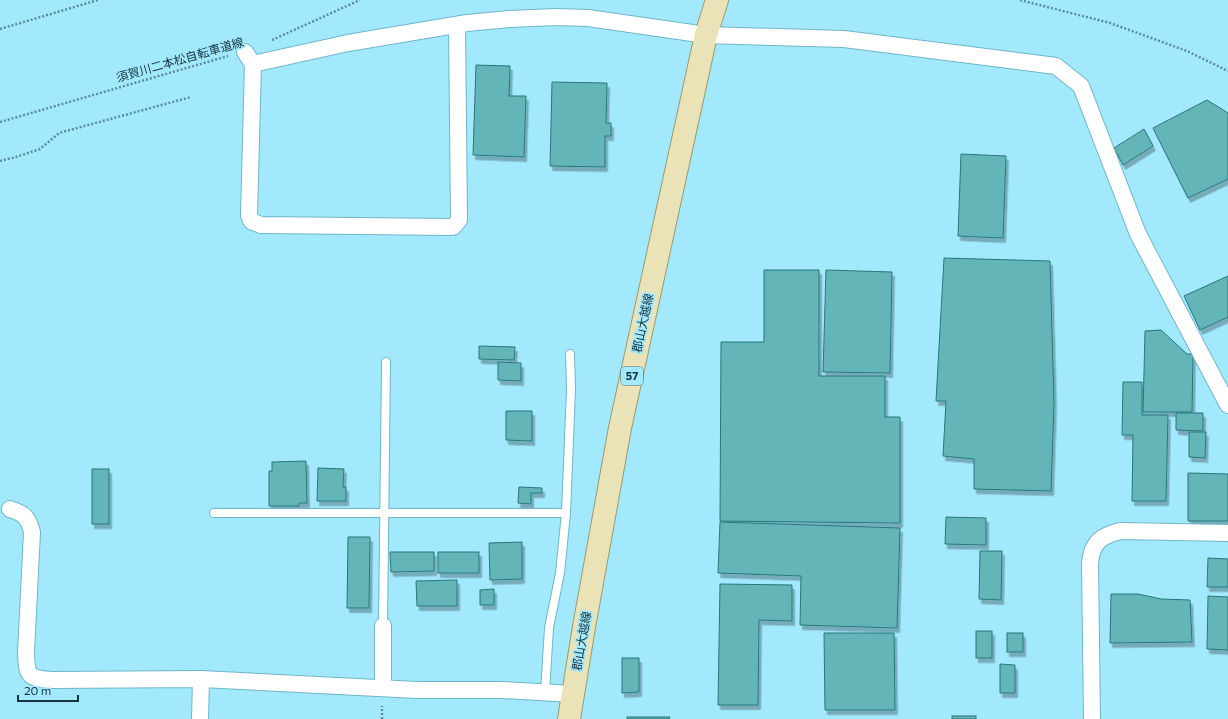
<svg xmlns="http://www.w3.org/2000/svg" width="1228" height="719" font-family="Commissioner,'Noto Sans JP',sans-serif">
	<defs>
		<filter id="shadow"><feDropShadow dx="2.5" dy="4.5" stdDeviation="0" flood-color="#0004"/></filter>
	</defs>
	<rect width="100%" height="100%" fill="#a3e9fe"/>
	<!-- building -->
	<g fill="#63b5b8" stroke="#277779" filter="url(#shadow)">
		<polygon points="476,65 510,66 509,96 526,96 524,157 473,155"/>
		<polygon points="552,82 607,83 606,123 611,123 611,136 605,136 605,167 550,166"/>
		<polygon points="1207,100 1228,113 1228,179 1188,198 1153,128"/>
		<polygon points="1144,129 1153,146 1123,165 1114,148"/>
		<polygon points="961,154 1006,156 1003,238 958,236"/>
		<polygon points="944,258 1050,261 1054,403 1051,491 974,489 974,459 943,456 946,401 936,401"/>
		<polygon points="764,270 819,270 819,376 885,376 885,417 900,417 900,523 720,521 721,342 764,342"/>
		<polygon points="826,270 892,272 890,373 823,372"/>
		<polygon points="1228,276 1228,317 1200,330 1184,296"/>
		<polygon points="1161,330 1187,354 1193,354 1192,412 1143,412 1145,331"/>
		<polygon points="479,346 515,347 514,360 479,359"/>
		<polygon points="498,362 521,363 521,381 498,380"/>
		<polygon points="1123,382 1142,382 1142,415 1168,415 1166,501 1132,501 1133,435 1122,435"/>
		<polygon points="506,411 532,411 532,441 506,440"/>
		<polygon points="1176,413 1203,413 1203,431 1176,430"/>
		<polygon points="1189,432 1206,432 1205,458 1189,457"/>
		<polygon points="306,461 307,503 299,503 299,506 269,506 269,471 272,471 272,462"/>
		<polygon points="318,468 344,469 343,487 346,487 346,501 317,501"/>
		<rect x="92" y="469" width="17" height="55"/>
		<polygon points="1188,473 1228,474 1228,521 1188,521"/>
		<polygon points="519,487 542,488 542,493 531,493 531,504 518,503"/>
		<polygon points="946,517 986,518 986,545 945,544"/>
		<polygon points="720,522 900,528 897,628 800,625 801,576 718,573"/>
		<polygon points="348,537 370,537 369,608 347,608"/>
		<polygon points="522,542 522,579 490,580 489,543"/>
		<polygon points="980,551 1002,551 1001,600 979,599"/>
		<polygon points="390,552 434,552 434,571 391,572"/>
		<rect x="438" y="552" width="41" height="21"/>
		<polygon points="1208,558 1228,559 1228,587 1207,587"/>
		<polygon points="457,580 457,606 417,606 416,581"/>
		<polygon points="720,584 792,585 792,621 759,620 758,705 718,705"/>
		<polygon points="494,589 494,605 480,605 480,590"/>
		<polygon points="1111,594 1138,594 1161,599 1190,600 1192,642 1110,643"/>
		<polygon points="1208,596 1228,597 1228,650 1207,649"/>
		<rect x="976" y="631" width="16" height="27"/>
		<polygon points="824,633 894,633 895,710 825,710"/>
		<rect x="1007" y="633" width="16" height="19"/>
		<polygon points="622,658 639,658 639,692 622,693"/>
		<polygon points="1000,664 1015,665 1015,693 1000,693"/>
		<rect x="952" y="716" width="24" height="3"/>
		<polygon points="627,717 670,717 669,719 627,719"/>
	</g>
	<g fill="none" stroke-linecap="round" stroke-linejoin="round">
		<defs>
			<g id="service">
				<polyline points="214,513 566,513"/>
				<polyline points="383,626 386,362"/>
				<polyline points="545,692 549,628 560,573 566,513 571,389 570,354"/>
			</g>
			<g id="minor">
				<polyline points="457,25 459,220 453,227 261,225 251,221 249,215 253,64 348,43 467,23 509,19 557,17 588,18 706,35 844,39 1056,66 1081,86 1138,234 1228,405"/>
				<polyline points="245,52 253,64"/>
				<path d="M10,509C25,514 28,517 32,532L26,653C27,677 28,678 52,680L201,679L200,719"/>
				<polyline points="201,679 417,690 502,690 573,694"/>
				<polyline points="383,688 383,626"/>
				<path d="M1092,719L1090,563C1092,542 1101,536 1120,531L1228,533"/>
			</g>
			<polyline id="primary" points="569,719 584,627 620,428 706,35 717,0"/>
		</defs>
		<!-- service casing -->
		<use href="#service" stroke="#70b5c9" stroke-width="10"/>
		<!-- minor casing -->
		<use href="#minor" stroke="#70b5c9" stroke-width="18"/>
		<!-- primary casing -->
		<use href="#primary" stroke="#999a6e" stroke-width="24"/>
		<!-- path -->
		<g stroke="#5b8c9b" stroke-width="2.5" stroke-dasharray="2 2" stroke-linecap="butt">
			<polyline points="1020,0 1110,23 1187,51 1228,71"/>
			<polyline points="0,29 98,0"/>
			<polyline points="272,40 360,0"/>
			<polyline points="0,122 228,56"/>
			<polyline points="0,161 16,157 40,149 59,133 191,97"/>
			<polyline points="382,719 382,706"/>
		</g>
		<!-- service -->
		<use href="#service" stroke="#fff" stroke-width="8"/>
		<!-- minor -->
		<use href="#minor" stroke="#fff" stroke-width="16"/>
		<!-- primary -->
		<use href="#primary" stroke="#ebe3b8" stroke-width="22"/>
	</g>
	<g text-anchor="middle" stroke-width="3.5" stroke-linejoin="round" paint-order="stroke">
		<!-- shield labels -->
		<rect fill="#a3e9fe" stroke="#426b77" stroke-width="1" x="621" y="367" width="22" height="18" rx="3"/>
		<g font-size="11" font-weight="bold" fill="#18353d">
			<text x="632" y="380">57</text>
		</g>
		<!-- street labels -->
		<g font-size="12" fill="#18353d" stroke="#a3e9fe">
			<text transform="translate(180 60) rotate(-16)" y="4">須賀川二本松自転車道線</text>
			<text transform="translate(643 323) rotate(-78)" y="4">郡山大越線</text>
			<text transform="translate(582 641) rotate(-80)" y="4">郡山大越線</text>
		</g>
	</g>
	<!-- scale -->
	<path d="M18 695v6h60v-6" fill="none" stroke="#18353d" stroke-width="2"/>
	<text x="24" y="695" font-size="12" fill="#18353d" stroke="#a3e9fe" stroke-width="3" paint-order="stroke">20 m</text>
</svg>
